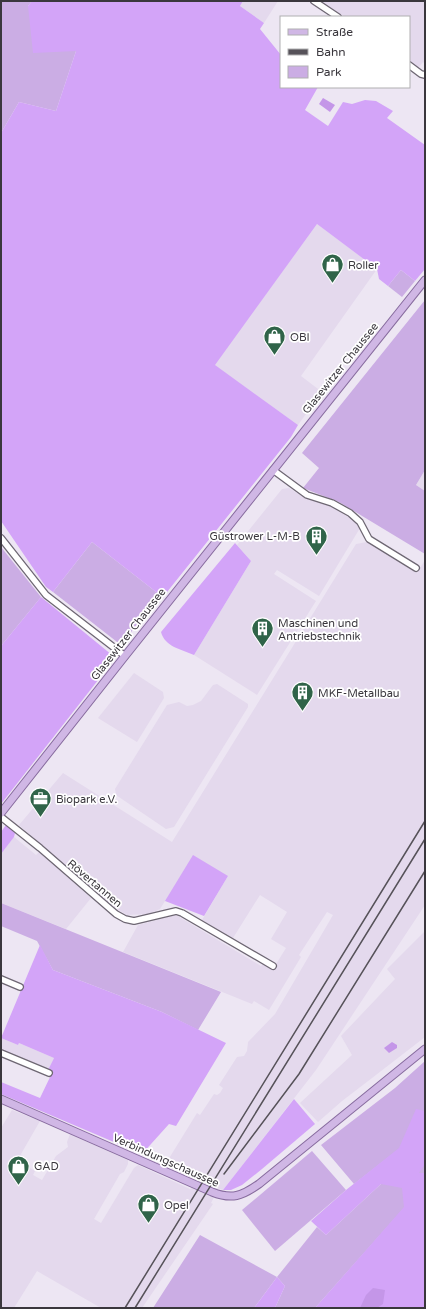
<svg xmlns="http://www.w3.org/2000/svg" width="426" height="1309" font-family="'Varela Round',sans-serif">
	<rect width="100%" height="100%" fill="#ede6f3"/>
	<!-- built -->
	<g fill="#e4d9ed">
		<polygon points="243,1 278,1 264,23 240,6"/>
		<polygon points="321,1 425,1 425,64 423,62 418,68 409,61 409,17 345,17"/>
		<polygon points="317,224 377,269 301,376 322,392 298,425 214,365"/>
		<polygon points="425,470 425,491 416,485"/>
		<polygon points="289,488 305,498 328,505 355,521 360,528 319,596 277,570 274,574 316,601 257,695 194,655 251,561 237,545 282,489"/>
		<polygon points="367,542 417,573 425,560 425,905 316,1070 223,1190 213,1187 171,1168 168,1160 197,1113 200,1115 214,1094 217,1095 220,1093 223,1088 219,1085 237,1057 244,1056 247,1051 248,1042 275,1014 333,915 327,912 299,955 301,957 269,1010 254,1001 252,1004 123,952 138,925 176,915 261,966 263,964 273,969 286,948 271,939 287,912 260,895 233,938 202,920 228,876 165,901 160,909 148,914 127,915 109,904 19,825 63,773 172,842 356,544"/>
		<polygon points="134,673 163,692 164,698 137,742 98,718"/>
		<polygon points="217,684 248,704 248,707 174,827 166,829 116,795 115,789 167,705 179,702 187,706 193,705 201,701 213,685"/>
		<polygon points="14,837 36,855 39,852 91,898 66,929 1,903 1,854"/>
		<polygon points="425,931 425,1037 372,1078 342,1101 318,1122 300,1103 352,1055 341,1036 395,979 387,969"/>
		<polygon points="1,1038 18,1045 19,1043 54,1058 48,1070 1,1050"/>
		<polygon points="12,1110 40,1121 21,1154 25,1165 35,1171 33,1175 42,1180 56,1156 68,1147 67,1142 70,1134 128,1160 128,1164 124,1172 120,1174 94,1219 101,1223 134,1168 138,1165 190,1189 192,1188 214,1197 211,1203 213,1204 142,1308 101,1308 37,1271 14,1308 1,1308 1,1128"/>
	</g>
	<!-- green -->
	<g fill="#cbade4">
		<polygon points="1,1 32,1 28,6 76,51 56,111 19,102 1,133"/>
		<polygon points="401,270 415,281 402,297 388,286"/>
		<polygon points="425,300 425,470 416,485 425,491 425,554 339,502 303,488 319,468 302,453"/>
		<polygon points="92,542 160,595 121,645 53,592"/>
		<polygon points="1,547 41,597 1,646"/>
		<polygon points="1,903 221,992 198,1030 162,1012 53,970 37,941 1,926"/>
		<polygon points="425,1061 425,1308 404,1208 315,1308 275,1308 285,1286 277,1277 254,1308 153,1308 200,1235 277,1277 317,1227 326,1235 381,1184 399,1149 354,1184 321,1145 395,1088"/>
		<polygon points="312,1151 346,1190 275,1251 242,1210"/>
	</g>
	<!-- forest -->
	<g fill="#d3a4f8">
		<polygon points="32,1 243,1 240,6 264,23 260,29 281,55 281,87 318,87 305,110 328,126 343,102 352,104 365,100 376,101 393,111 387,118 425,145 425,269 415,281 401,270 388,286 379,279 377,269 317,224 215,365 298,425 291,437 167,592 160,595 92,542 53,592 46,587 1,521 1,133 19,102 56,111 76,51 33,53 28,6"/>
		<path d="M235,543L251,561L194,655C181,649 165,647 161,632Z"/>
		<polygon points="41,597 112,655 113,661 1,804 1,646"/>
		<polygon points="6,825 15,833 14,837 1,854 1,832"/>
		<polygon points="193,855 228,876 204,916 165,901"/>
		<polygon points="40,945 53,970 162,1012 226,1043 176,1126 169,1124 142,1154 1,1094 1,1082 40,1098 52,1073 48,1070 54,1058 19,1043 18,1045 1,1038"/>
		<polygon points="294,1099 315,1124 262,1169 242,1185 231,1190 223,1190"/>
		<polygon points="416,1109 425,1111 425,1164 419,1173 425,1173 425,1308 315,1308 404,1207 402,1188 381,1184 326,1235 311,1221 346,1190 399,1148"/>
		<polygon points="277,1277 285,1286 275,1308 254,1308"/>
	</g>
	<!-- water -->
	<g fill="#c496e8">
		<polygon points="323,98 335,105 330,112 319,104"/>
		<polygon points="392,1042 397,1045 397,1048 389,1053 384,1048"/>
		<polygon points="373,1288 385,1290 383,1304 377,1308 360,1308 366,1295"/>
	</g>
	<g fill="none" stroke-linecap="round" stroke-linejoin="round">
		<defs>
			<g id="minor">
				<polyline points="314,1 338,17"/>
				<polyline points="409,65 421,74 425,75"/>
				<polyline points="273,470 307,495 332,503 350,513 360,522 369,539 416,568"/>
				<polyline points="1,538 46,595 125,656"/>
				<polyline points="1,817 40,848 116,914 125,919 134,921 176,911 182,913 273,966"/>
				<polyline points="1,979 20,987"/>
				<polyline points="1,1053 49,1073"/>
			</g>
			<g id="major">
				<polyline points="1,813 125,656 425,280"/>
				<path d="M1,1099L212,1192C232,1200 242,1196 259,1184L425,1049"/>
			</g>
		</defs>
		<!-- minor casing -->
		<use href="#minor" stroke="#6e6773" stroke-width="8"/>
		<!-- major casing -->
		<use href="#major" stroke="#876b9e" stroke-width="9"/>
		<!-- minor -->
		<use href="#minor" stroke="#fff" stroke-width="5.5"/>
		<!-- major -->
		<use href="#major" stroke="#d0b7e5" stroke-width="7"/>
		<!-- rail -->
		<g stroke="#565259" stroke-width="1.5">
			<polyline points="224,1174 299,1074 425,871"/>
			<polyline points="125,1308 425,821"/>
			<polyline points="135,1308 425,839"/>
		</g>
	</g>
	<!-- icons -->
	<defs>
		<symbol id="shop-pin" viewBox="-11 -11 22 30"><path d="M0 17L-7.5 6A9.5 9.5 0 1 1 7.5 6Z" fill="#306449" stroke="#fff"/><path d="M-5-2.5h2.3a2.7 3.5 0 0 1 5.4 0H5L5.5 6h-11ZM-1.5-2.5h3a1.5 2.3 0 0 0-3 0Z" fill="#fff"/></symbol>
		<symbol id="building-pin" viewBox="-11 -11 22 30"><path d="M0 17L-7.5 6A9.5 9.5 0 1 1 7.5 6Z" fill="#306449" stroke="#fff"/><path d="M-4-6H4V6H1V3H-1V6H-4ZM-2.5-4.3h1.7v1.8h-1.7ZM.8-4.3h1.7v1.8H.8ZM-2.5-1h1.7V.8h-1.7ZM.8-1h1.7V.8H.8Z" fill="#fff"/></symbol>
		<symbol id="office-pin" viewBox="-11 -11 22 30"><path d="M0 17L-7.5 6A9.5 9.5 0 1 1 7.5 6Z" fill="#306449" stroke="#fff"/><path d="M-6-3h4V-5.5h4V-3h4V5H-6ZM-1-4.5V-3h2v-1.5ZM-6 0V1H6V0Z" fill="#fff"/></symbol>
	</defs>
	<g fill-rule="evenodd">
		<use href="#shop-pin" x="320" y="252" width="25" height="34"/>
		<use href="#shop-pin" x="262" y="324" width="25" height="34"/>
		<use href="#building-pin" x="304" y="524" width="25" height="34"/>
		<use href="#building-pin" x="250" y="616" width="25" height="34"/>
		<use href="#building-pin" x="290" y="680" width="25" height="34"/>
		<use href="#office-pin" x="28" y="786" width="25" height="34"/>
		<use href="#shop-pin" x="6" y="1154" width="25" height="34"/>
		<use href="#shop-pin" x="136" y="1192" width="25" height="34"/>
	</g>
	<g text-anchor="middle" stroke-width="3.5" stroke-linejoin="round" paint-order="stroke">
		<!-- poi labels -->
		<g font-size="11" fill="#3a373d" stroke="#fff" text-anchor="start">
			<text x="348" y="269">Roller</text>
			<text x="290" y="341">OBI</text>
			<text x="300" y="540" text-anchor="end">Güstrower L-M-B</text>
			<text x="278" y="627">Maschinen und<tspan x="278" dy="13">Antriebstechnik</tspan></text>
			<text x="318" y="697">MKF-Metallbau</text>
			<text x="56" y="803">Biopark e.V.</text>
			<text x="34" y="1170">GAD</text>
			<text x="164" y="1209">Opel</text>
		</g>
		<!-- street labels -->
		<g font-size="11" fill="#3a373d" stroke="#fff">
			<text transform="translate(340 368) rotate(-51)" y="4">Glasewitzer Chaussee</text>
			<text transform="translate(128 634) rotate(-52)" y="4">Glasewitzer Chaussee</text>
			<text transform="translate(95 883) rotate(40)" y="4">Rövertannen</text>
			<text transform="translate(166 1160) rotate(24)" y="4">Verbindungschaussee</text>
		</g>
	</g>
	<!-- border -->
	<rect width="426" height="1309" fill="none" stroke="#3a373d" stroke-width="4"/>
	<!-- legend -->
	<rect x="280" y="16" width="130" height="72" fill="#ffffff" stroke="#b0afb1"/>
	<rect x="288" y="29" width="20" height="6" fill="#d0b7e5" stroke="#b0afb1"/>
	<text x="316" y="36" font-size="12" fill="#3a373d">Straße</text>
	<rect x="288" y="49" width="20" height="6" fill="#565259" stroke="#b0afb1"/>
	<text x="316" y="56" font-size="12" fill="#3a373d">Bahn</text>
	<rect x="288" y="66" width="20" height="12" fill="#cbade4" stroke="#b0afb1"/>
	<text x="316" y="76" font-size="12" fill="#3a373d">Park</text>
</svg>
